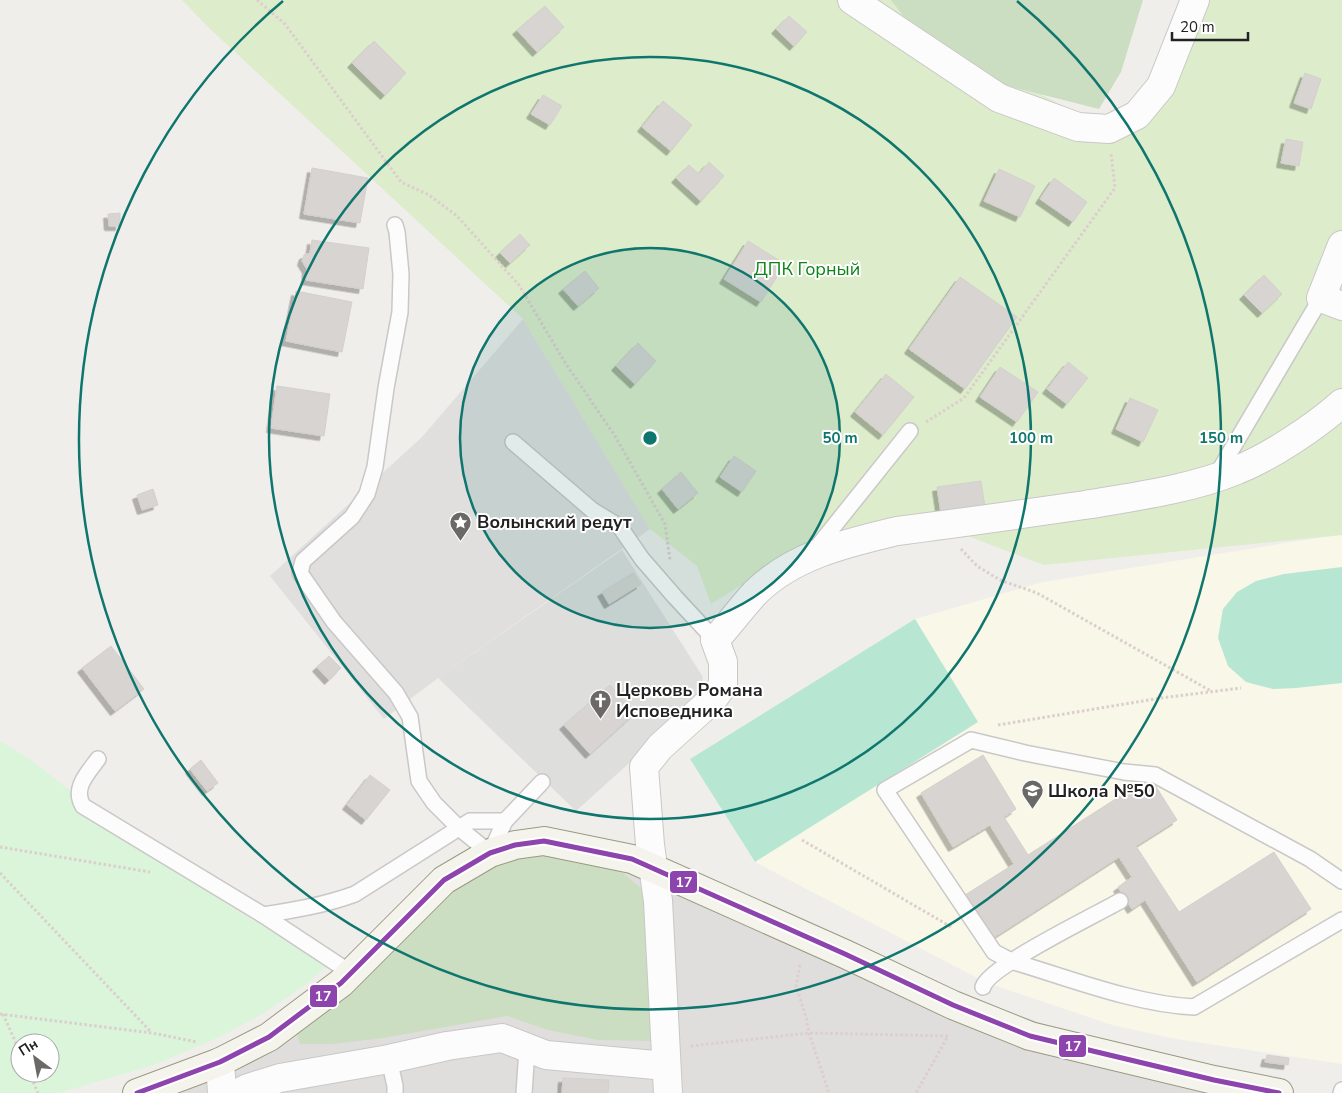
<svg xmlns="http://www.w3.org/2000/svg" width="1342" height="1093" font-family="'Nunito Sans',sans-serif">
	<defs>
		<filter id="shadow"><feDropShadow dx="-4.5" dy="4.5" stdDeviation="0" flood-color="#0004"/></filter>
	</defs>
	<rect width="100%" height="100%" fill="#f0eeeb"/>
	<!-- residential -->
	<polygon fill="#dfdedc" points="545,838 847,954 1044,1024 1228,1074 1288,1093 137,1093 220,1062"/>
	<!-- education -->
	<polygon fill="#f8f7e8" points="1342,534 1342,1064 1176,1039 1112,1025 985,982 755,862 690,759 915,619 1043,582"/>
	<!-- religious -->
	<polygon fill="#dededc" points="622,550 703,677 698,701 576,811 438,678"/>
	<!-- grass -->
	<polygon fill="#ddeccb" points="182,0 893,0 1012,79 1080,115 1104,122 1158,84 1190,0 1342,0 1342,535 1044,565 920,518 810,543 711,604 697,566 650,529 523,319 209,28"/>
	<!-- forest -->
	<g fill="#cbdec1">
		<polygon points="891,0 1143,0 1121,72 1099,109 1004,85 905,18"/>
		<polygon points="576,853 616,867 647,893 657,1041 598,1040 548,1030 507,1016 383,1038 332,1044 300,1044 296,1031 463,876 495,857"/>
	</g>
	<!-- park -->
	<path fill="#daf5da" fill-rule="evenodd" d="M0,741L28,758L170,867L241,913L328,965L305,985L264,1013L224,1035L154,1065L59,1093H0ZM20,1043H50V1073H20Z"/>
	<!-- pitch -->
	<g fill="#b7e6d2">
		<polygon points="1342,567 1342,683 1296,688 1273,689 1246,682 1228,666 1218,638 1223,609 1237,592 1256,581 1284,574"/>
		<polygon points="915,619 978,722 755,862 690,759"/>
	</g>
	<!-- parking -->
	<polygon fill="#e0dfde" points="523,319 650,529 438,678 384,719 270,576 422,437"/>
	<!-- building -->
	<g fill="#d7d4d2" stroke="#d3d0cc" filter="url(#shadow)">
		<polygon points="545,6 564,27 537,52 517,30"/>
		<polygon points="789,16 807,32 794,46 776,29"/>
		<polygon points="374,41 406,73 385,95 352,63"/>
		<polygon points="1305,73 1321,79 1311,109 1294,103"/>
		<polygon points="543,95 562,106 550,125 531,114"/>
		<polygon points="663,101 692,125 671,151 642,127"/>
		<polygon points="1286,139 1303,142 1299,166 1281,163"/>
		<polygon points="709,162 724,176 701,201 676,178 689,165 699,174"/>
		<polygon points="312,168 368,178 360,223 304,214"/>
		<polygon points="999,169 1035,186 1020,217 984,201"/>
		<polygon points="1054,178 1087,202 1073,222 1040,199"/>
		<polygon points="120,213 120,226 109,226 108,214"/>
		<polygon points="520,234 530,245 510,263 500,253"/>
		<polygon points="312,240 369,248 363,289 306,280 307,269 302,261 304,255 310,253"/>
		<polygon points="748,241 785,264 761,302 724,279"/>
		<polygon points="585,271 599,288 578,306 563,289"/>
		<polygon points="1264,275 1282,294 1262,313 1244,295"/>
		<polygon points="960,277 1017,317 965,389 909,349"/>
		<polygon points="296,291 352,302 342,352 286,341"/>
		<polygon points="638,343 656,361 635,384 616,366"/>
		<polygon points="1068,362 1088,378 1067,404 1047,389"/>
		<polygon points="1000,367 1038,392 1017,422 980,397"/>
		<polygon points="886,374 914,397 883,435 855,412"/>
		<polygon points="277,386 330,394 324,436 271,428"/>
		<polygon points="1130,398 1158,410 1143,442 1116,429"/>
		<polygon points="734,456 756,471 742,492 720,477"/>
		<polygon points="681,472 698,493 678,509 662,489"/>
		<polygon points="981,481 985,507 941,513 937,487"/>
		<polygon points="153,489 158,505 142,510 137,495"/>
		<polygon points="633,573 641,584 609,604 602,592"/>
		<polygon points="111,646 144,689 115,711 82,668"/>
		<polygon points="329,656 341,668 329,680 317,667"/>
		<polygon points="610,685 635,713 590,754 564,725"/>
		<polygon points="983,755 1016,809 1004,817 1028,855 1150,777 1177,820 1136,846 1179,912 1274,852 1311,909 1197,982 1145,900 1132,909 1118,887 1132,877 1119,857 993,938 965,895 1014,864 990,825 953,847 921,793"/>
		<polygon points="201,760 218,783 207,791 190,769"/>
		<polygon points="370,775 390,790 366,820 347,805"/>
		<polygon points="1267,1055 1289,1058 1288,1065 1265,1062"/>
		<polygon points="563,1078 609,1080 608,1093 562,1093"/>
	</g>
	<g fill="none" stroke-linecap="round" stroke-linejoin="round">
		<defs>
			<g id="lane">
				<polyline points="395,225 397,232 401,274 400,312 386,388 375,467 367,494 352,517 303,561 300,573 334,622 396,693 410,717 419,781 434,803 459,828 490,853 505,821 542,782"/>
				<polyline points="513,442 592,510 620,527 642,559 675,597 715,640"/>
				<polyline points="1216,476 1321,298"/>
				<polyline points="814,551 910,431"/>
				<path d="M98,759C88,773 72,788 83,806L263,915L351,973"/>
				<path d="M1342,881L1310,859L1155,775L1124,772L1025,753L971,740L885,790L994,952L1011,961C1069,978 1134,1004 1194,1007L1342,920"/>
				<path d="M263,915C295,910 325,905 355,894L470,821H505"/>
				<path d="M983,987C989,966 1096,915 1120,901"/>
				<polyline points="389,1059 395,1086 395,1093"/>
				<polyline points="524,1093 527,1049"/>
				<polyline points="1341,1093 1342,1090"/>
			</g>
			<g id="street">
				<polyline points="852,0 999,98 1078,127 1109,129 1137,115 1161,86 1195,0"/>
				<polyline points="1342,245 1321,298 1342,306"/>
				<polyline points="220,1062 222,1093"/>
				<polyline points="238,1093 248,1088 280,1078 389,1059 447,1046 502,1038 546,1055 666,1066"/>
				<path d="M668,1093L658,901L650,845L644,767L660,747L713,699L723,685V662L715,640C729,625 741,608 755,593C793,555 847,543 897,531C960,523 1022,514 1085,505C1133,497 1192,489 1237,470C1270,457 1315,427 1342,403"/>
			</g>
			<polyline id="secondary" points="137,1093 220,1062 269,1037 341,983 444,880 490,853 515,845 544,841 632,859 845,954 953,1005 1030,1036 1214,1080 1279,1093"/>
		</defs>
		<!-- lane casing -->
		<use href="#lane" stroke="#c9c8c7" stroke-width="18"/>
		<!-- street casing -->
		<use href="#street" stroke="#c9c8c7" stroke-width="30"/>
		<!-- secondary casing -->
		<use href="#secondary" stroke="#999a82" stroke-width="30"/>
		<!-- path -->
		<g stroke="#dccecd" stroke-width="3" stroke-dasharray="2.5 2.5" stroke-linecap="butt">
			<polyline points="257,0 285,24 401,182 429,195 457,216 519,285 564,361 615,436 665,524 670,560"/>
			<polyline points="926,422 964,398 1115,188 1111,153"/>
			<polyline points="961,549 977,566 1000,580 1037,593 1211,691"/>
			<polyline points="998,725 1161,698 1241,688"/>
			<polyline points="802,840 953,928"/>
			<polyline points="0,847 150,872"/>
			<polyline points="0,873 151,1032"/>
			<polyline points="800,965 796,986 806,1017 809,1033 829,1093"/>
			<polyline points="0,1014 152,1033 197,1042"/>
			<polyline points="3,1014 20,1052"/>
			<polyline points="691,1046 809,1033 948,1036 916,1093"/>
			<polyline points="29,1073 38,1093"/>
		</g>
		<!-- lane -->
		<use href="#lane" stroke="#fdfcfc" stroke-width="15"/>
		<!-- street -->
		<use href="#street" stroke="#fdfcfc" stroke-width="28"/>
		<!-- secondary -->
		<use href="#secondary" stroke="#f4f4ed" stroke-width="28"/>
		<defs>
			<polyline id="bus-1" points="137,1093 220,1062 269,1037 341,983 444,880 490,853 515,845 544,841 632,859 845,954 953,1005 1030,1036 1214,1080 1279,1093"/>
		</defs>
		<!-- bus-1 casing -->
		<use href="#bus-1" stroke="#fff" stroke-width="9"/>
		<!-- bus-1 -->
		<use href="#bus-1" stroke="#8e44ad" stroke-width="5"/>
	</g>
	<!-- distance rings -->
	<circle cx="650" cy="438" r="190" fill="#0f766e" fill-opacity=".12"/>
	<g fill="none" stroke="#0f766e" stroke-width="2.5">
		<circle cx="650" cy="438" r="190"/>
		<circle cx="650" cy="438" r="381"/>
		<path d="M1017 1A571 571 0 1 1 283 1"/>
	</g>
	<!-- icons -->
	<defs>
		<symbol id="sight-pin" viewBox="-11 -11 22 30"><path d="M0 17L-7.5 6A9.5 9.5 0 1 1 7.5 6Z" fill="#6a6968" stroke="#fff"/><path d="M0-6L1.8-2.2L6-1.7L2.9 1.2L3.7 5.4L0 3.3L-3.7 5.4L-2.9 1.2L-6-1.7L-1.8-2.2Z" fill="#fff"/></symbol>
		<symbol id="church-pin" viewBox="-11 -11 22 30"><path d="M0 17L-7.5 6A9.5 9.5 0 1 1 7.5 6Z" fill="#6a6968" stroke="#fff"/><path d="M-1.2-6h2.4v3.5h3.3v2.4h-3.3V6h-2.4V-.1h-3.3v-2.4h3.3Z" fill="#fff"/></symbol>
		<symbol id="school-pin" viewBox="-11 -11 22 30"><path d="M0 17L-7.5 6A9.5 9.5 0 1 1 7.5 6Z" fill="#6a6968" stroke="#fff"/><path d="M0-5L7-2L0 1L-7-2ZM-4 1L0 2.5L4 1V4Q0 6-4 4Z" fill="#fff"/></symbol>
	</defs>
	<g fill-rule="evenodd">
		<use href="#sight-pin" x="448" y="510" width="25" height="34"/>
		<use href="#church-pin" x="588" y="688" width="25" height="34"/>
		<use href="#school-pin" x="1020" y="778" width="25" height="34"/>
	</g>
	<g text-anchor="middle" stroke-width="4" stroke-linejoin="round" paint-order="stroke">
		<!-- park labels -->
		<g font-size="18" fill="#0c8416" stroke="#fff">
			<text x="807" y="275">ДПК Горный</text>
		</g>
		<!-- poi labels -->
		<g font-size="18" font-weight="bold" fill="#222" stroke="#fff" text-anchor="start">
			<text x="477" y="528">Волынский редут</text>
			<text x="616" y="696">Церковь Романа<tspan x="616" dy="21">Исповедника</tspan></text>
			<text x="1048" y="797">Школа №50</text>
		</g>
	</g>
	<circle cx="650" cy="438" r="8" fill="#0f766e" stroke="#fff" stroke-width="2.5"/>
	<g font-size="15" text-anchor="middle" font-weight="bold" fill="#0f766e" stroke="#fff" stroke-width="4" stroke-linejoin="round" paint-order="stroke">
		<text x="840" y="443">50 m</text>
		<text x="1031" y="443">100 m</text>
		<text x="1221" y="443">150 m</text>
	</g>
	<g stroke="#fff" stroke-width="2">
		<rect x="669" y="870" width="29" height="24" rx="5" fill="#8e44ad"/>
		<rect x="309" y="984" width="29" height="24" rx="5" fill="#8e44ad"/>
		<rect x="1058" y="1034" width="29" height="24" rx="5" fill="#8e44ad"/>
	</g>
	<g font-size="14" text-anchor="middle" font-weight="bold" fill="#fff">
		<text x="684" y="887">17</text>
		<text x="323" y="1001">17</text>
		<text x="1073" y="1051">17</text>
	</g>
	<!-- north arrow -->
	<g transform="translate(35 1058) rotate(328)"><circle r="24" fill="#ffffff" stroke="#a7a7a7"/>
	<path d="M0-4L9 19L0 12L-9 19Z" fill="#6a6968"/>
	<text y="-8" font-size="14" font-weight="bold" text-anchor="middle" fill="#222222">Пн</text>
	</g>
	<!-- scale -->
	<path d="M1172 32v8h76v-8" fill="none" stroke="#222222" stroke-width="2.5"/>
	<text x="1180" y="32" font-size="15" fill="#222222" stroke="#ffffff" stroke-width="4" paint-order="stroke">20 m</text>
</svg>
